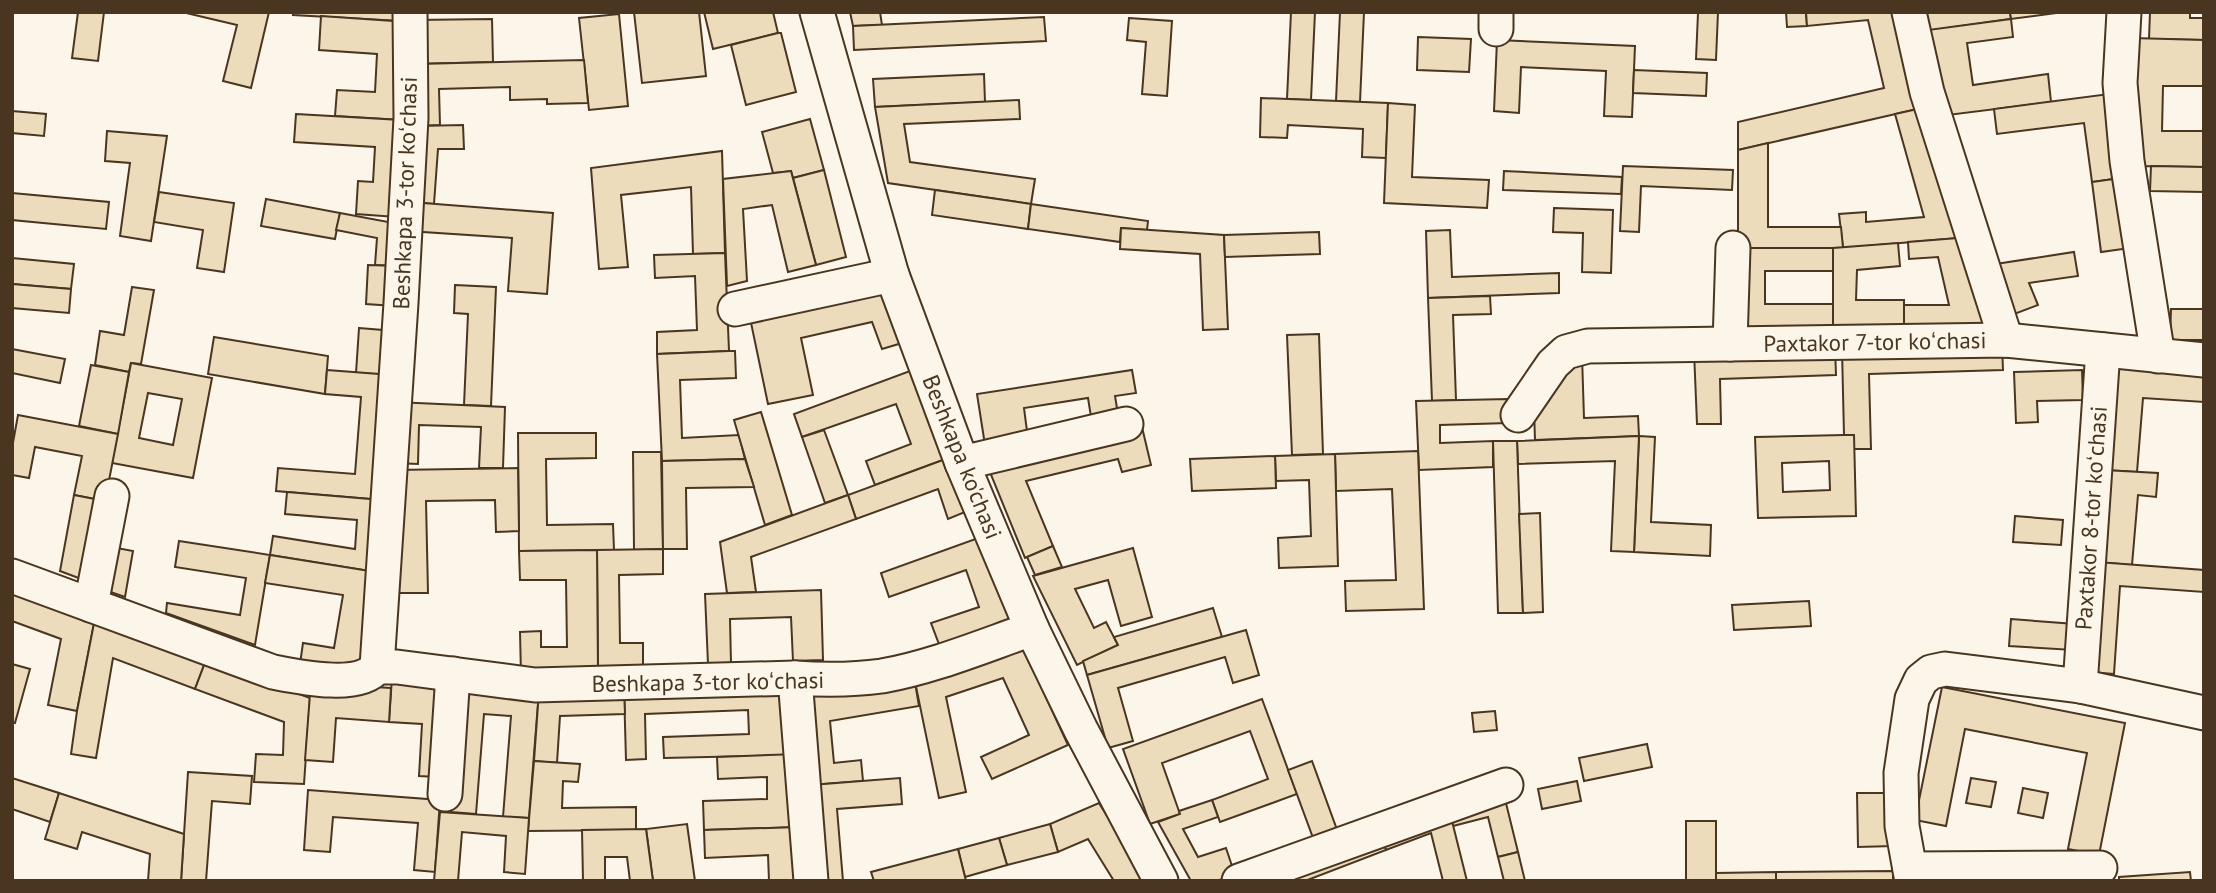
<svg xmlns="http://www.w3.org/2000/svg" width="2216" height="893" font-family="'PT Sans',sans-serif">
	<rect width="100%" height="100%" fill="#fbf6e9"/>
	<!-- building -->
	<g fill="#ecdcbc" stroke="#4a3520" stroke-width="2" fill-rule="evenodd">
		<polygon points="78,12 104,12 98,61 72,58"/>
		<polygon points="182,12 269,12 251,88 223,81 237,25"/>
		<polygon points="293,12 400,12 400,21 293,15"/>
		<polygon points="634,12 699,12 706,76 642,83"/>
		<polygon points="704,12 773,12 778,33 713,49"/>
		<polygon points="850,12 880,12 882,25 853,26"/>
		<polygon points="1291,12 1315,12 1311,100 1287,99"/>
		<polygon points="1340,12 1364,12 1360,102 1336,101"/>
		<polygon points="1675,12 1718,12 1716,60 1696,59 1698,13"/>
		<polygon points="1786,12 1806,12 1807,26 1787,27"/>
		<polygon points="1806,12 1900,12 1922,108 1738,150 1738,122 1884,88 1868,20 1807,26"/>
		<polygon points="1917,12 2010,12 2011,19 1919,32"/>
		<polygon points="2010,12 2064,12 2011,19"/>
		<polygon points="2150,12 2190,12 2190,18 2204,18 2204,40 2149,39"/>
		<polygon points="619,14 628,106 589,110 579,18"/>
		<polygon points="321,16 408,22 401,120 335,116 337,90 375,92 377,54 319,50"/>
		<polygon points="1044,17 1046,41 854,50 853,26"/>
		<polygon points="1129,18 1172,21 1167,96 1142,94 1146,42 1127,40"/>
		<polygon points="492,19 493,62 416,64 415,20"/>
		<polygon points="2011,19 2013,37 1967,43 1973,85 2048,74 2051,102 1940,116 1928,30"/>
		<polygon points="778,33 781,33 796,92 746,105 731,45"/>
		<polygon points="1418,37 1471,39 1469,72 1417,70"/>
		<polygon points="2132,38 2204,40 2204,86 2163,86 2162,131 2204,131 2204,167 2130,166"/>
		<polygon points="1497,40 1635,46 1632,117 1604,116 1606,71 1521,67 1519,113 1494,111"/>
		<polygon points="584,60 588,103 547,104 547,99 510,100 510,87 439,89 440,125 417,126 416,64"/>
		<polygon points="1634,70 1707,73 1706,96 1633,93"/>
		<polygon points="984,74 985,102 875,107 873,79"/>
		<polygon points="2109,94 2121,178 2092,182 2084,123 1997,134 1994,109"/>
		<polygon points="1261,98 1388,103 1386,158 1362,157 1363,129 1288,125 1287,138 1260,137"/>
		<polygon points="1019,100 1020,119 904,124 910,162 1035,179 1031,204 888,183 875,107"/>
		<polygon points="1388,103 1415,105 1412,177 1489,180 1487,208 1384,203"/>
		<polygon points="1922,108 1958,238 1843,248 1839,214 1866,212 1866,222 1924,217 1895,114"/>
		<polygon points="12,111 46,114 44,136 12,133"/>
		<polygon points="296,114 401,120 396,217 356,214 358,181 373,182 375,147 294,142"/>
		<polygon points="810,119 824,170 793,178 791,171 773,173 762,132"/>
		<polygon points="463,125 464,149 438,149 434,204 410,202 417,126"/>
		<polygon points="107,131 167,136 151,241 120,236 130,163 105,161"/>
		<polygon points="1768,143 1768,227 1841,227 1843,248 1738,248 1738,150"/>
		<polygon points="722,151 725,253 693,254 691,187 621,195 628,267 599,269 591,168"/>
		<polygon points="1623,166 1733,170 1732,190 1641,186 1639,232 1620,231"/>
		<polygon points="2151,166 2204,167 2204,192 2150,191"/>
		<polygon points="824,170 846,257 816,265 793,178"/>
		<polygon points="791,171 816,265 788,272 772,205 743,209 747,281 727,286 723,179"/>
		<polygon points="1504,171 1622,177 1621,194 1503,190"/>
		<polygon points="2121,178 2130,248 2101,252 2092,182"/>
		<polygon points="935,190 1031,204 1028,229 932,215"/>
		<polygon points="159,192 234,203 224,272 197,268 203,230 154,222"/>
		<polygon points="12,193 109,202 106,229 12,220"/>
		<polygon points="266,199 340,213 335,239 261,226"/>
		<polygon points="410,202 553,213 547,294 508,291 512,238 408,231"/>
		<polygon points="1031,204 1148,221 1147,230 1121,228 1120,242 1028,229"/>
		<polygon points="1554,208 1613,210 1611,273 1582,272 1583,233 1553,232"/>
		<polygon points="340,213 399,224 397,266 375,265 377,238 336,230"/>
		<polygon points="1121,228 1224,235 1228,329 1203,330 1200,254 1120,249"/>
		<polygon points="1450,230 1452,277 1559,273 1559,293 1428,298 1426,231"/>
		<polygon points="1319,232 1320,254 1225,257 1224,235"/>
		<polygon points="1958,238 1984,326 1904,327 1904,305 1949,305 1938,257 1909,259 1908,242"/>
		<polygon points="1898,243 1900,266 1857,270 1856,300 1904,300 1904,331 1833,331 1833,248"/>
		<polygon points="1734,248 1833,248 1833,271 1765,271 1765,304 1833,304 1833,331 1734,331"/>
		<polygon points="2074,252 2078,276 2029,283 2038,305 2009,316 1989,265"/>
		<polygon points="725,253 729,351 657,354 657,332 697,330 695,276 655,278 654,255"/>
		<polygon points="12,258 74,264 71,289 12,284"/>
		<polygon points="368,265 397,266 394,306 366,304"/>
		<polygon points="12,284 71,289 69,313 12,308"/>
		<polygon points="455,285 496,287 491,406 464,405 468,314 454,313"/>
		<polygon points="132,287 154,290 141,364 131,363 129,372 95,365 100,331 124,335"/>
		<polygon points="883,290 902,343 882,349 872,322 801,338 813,395 768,404 750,318"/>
		<polygon points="1490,296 1491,314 1453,315 1456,400 1432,401 1428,298"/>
		<polygon points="2171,309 2204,309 2204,340 2170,340"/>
		<polygon points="359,328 395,331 392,375 356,373"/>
		<polygon points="1319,334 1323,454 1292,455 1287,335"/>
		<polygon points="214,337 328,356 325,394 208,374"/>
		<polygon points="2002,345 2003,370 1869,374 1871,449 1854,449 1854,435 1844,435 1842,350"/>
		<polygon points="1835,347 1836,375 1720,379 1721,424 1697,424 1694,351"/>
		<polygon points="12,349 65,359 60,383 12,373"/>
		<polygon points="729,351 735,351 736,378 680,380 682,438 739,435 745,459 662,461 657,354"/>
		<polygon points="1582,356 1584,418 1638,416 1639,436 1535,440 1534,409"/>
		<path d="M131,363L212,378L193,478L112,463ZM148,393L182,399L173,445L139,438Z"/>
		<polygon points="91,365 129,372 118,434 79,426"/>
		<polygon points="918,368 951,457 875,485 866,461 911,444 896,404 802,437 794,414"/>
		<polygon points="2111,368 2204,374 2204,402 2143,398 2137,472 2104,470"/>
		<polygon points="327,370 392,375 382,500 276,491 278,468 355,474 361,397 325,394"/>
		<polygon points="1132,370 1136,393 1115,396 1119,420 1092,423 1088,398 1024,408 1028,439 985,445 977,394"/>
		<polygon points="2082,370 2083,400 2037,401 2038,422 2016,423 2014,372"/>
		<polygon points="1508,399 1509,423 1440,425 1440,443 1493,441 1493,467 1419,470 1416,401"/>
		<polygon points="395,402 505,407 503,468 479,468 481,427 419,425 418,464 393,463"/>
		<polygon points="761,412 792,515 765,525 734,420"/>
		<polygon points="18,415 118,434 105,501 74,495 82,456 35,447 29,478 12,475 12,448"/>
		<polygon points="1141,423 1151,465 1122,472 1118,459 1026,481 1053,546 1025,558 985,460"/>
		<polygon points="824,430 848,495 825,503 802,437"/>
		<polygon points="518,433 596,433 596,458 546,459 547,525 613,524 614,550 519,551"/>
		<path d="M1844,435H1854L1856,516L1758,518L1755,437ZM1829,461L1830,490L1783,492L1782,463Z"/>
		<polygon points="1639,436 1655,437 1651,522 1711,525 1710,556 1634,552"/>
		<polygon points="1639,436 1634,552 1611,551 1615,461 1518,464 1517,441"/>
		<polygon points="1493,441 1517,441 1523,613 1498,613"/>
		<polygon points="1418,451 1424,609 1346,611 1345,581 1396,580 1392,489 1336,491 1335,454"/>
		<polygon points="633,452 661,452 663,549 634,550"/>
		<polygon points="1335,454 1338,566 1279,568 1278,538 1311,536 1309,480 1276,481 1275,456"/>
		<polygon points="1275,456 1276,488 1192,491 1190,459"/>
		<polygon points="951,457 970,510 948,519 938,489 856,519 848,495"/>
		<polygon points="745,459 754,487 686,488 687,549 663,549 662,461"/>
		<polygon points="518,468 519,531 496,532 495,500 426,501 428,593 395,593 394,470"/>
		<polygon points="2104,470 2158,473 2156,497 2138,495 2132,565 2097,562"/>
		<polygon points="287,492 382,500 376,572 270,555 273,536 355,549 357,520 285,514"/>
		<polygon points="74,495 105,501 89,582 60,571"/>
		<polygon points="848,495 856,519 751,557 756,592 727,593 720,542"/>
		<polygon points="1540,513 1543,612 1523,613 1519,514"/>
		<polygon points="2015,516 2063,520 2061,545 2013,542"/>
		<polygon points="981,537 1013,626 942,652 931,623 979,607 966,570 889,597 881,573"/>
		<polygon points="179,541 270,555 255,645 166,613 167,603 240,615 246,578 175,567"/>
		<polygon points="106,546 133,551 125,597 99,588"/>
		<polygon points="1053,546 1062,567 1035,575 1027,557"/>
		<polygon points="1133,548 1152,617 1121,626 1108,580 1075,589 1094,628 1106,622 1118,645 1077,665 1033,576"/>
		<polygon points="663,549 663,574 619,575 620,643 643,643 643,673 598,673 597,550"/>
		<polygon points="597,550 598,673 521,675 520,632 541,631 541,647 567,647 566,580 520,580 519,551"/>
		<polygon points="270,555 376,572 360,673 300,664 303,643 334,648 343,595 265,583"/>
		<polygon points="2097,562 2204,570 2204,592 2120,586 2114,674 2089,672"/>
		<polygon points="12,587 95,618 77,711 48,705 61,639 12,621"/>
		<polygon points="821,590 823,660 793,661 791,617 730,619 731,663 708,664 705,594"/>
		<polygon points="1809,601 1811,626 1734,630 1732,605"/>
		<polygon points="1213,608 1222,637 1087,675 1083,661 1118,645 1114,637"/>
		<polygon points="95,618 206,660 195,689 113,658 96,758 71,754 77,711"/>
		<polygon points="2011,619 2075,624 2073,650 2009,646"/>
		<polygon points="1246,630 1259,675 1233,683 1225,657 1118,688 1133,741 1108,748 1087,675"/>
		<polygon points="1020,641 1068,745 992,779 981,757 1029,735 1003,678 946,697 966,792 939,798 914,677"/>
		<polygon points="206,660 310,698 304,784 254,782 256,754 283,755 284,722 195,689"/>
		<polygon points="12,664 30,669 15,723 12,722"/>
		<polygon points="392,677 443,681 437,777 419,776 422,724 389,722"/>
		<polygon points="914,677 919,706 830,721 834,763 861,760 863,781 811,785 803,695"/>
		<polygon points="325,684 391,688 389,722 336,718 333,762 305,760 310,694"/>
		<polygon points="788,684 791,755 664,758 663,737 749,734 748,710 645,714 646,759 626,760 624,689"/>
		<polygon points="460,685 539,691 529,818 503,817 511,716 484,714 476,814 451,812"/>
		<polygon points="1942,687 2125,723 2099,855 2068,849 2087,753 1965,729 1946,826 1915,820"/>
		<polygon points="624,689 625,714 560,716 557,763 534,761 539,691"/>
		<polygon points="1262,699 1297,794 1220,822 1212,800 1268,779 1250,731 1162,763 1180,814 1150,824 1123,749"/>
		<polygon points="1495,711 1497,730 1474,732 1472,713"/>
		<polygon points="1647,744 1652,767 1584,781 1579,758"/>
		<polygon points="797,754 799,827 704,830 703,801 767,799 767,777 718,779 717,757"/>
		<polygon points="534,761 580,764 578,782 563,781 562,808 636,807 636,830 528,831"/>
		<polygon points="1312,761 1340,838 1316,846 1288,770"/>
		<polygon points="188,772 252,776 250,804 212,801 206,881 181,881"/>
		<polygon points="12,778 59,793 50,822 12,809"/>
		<polygon points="900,778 902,804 837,809 843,881 818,881 811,785"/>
		<polygon points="1971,778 1996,782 1991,807 1966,803"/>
		<polygon points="1577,781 1581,801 1542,809 1538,789"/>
		<polygon points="2023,788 2048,793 2043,818 2018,813"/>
		<polygon points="308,790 440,800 435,872 414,870 418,823 333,817 330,852 304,850"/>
		<polygon points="59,793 184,834 181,881 148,881 150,854 82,832 77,849 45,839"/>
		<polygon points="1857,793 1892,793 1893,846 1858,847"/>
		<polygon points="1504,795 1518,852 1498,857 1488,817 1453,826 1449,809"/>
		<polygon points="1212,800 1218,817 1183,829 1198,857 1226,848 1235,875 1216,881 1191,881 1158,822 1180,814 1179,811"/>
		<polygon points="1099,803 1147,881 1114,881 1088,839 1058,852 1050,824"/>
		<polygon points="1449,809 1467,881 1443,881 1431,833 1386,850 1380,835"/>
		<polygon points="440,812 529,818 525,874 504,872 506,836 462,832 458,881 434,881"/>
		<rect x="1686" y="821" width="30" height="60"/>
		<polygon points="687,824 695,881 653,881 646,829"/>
		<polygon points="1050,824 1058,852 1007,865 999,838"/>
		<polygon points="799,827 801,881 769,881 768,855 705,858 704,830"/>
		<polygon points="646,829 653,881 630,881 627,857 605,857 605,881 583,881 582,830"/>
		<polygon points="1380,835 1386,850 1305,881 1286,881"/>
		<polygon points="999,838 1007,865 965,877 958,849"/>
		<polygon points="958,849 966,881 874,881 871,872"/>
		<polygon points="1518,852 1525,881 1504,881 1498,857"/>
		<polygon points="1893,871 1893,881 1776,881 1776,872"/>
		<polygon points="1776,872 1776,881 1716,881 1716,873"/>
		<polygon points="2190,872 2191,881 2119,881 2119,877"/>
	</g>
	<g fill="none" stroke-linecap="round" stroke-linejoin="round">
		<defs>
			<g id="minor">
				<polyline points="817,12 892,275 962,463 1032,629 1081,730 1161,881"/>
				<polyline points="1496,12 1496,29"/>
				<polyline points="1909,12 1927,92 2006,340"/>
				<polyline points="2124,12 2120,83 2127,161 2158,356"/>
				<polyline points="735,309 892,275"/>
				<polyline points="1730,344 1733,248"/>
				<polyline points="1518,415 1553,364 1566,352 1588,346 2006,340 2204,360"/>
				<polyline points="962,463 1126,424"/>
				<path d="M12,576L273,672C299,677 359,690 377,667H397L535,685L795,678C824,680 853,680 882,676C933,667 983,646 1032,629"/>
				<polyline points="91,605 112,496"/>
				<polyline points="377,667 401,303 411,118 410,12"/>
				<polyline points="795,678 811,881"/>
				<polyline points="2080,686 2103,350"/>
				<polyline points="445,794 453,674"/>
				<polyline points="1910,869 2100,868"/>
				<polyline points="1239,881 1506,785"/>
				<polyline points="1912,881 1902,826 1901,773 1912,699 1921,680 1931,672 1945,669 2080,686 2204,713"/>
			</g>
		</defs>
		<!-- minor casing -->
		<use href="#minor" stroke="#4a3520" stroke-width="37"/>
		<!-- minor -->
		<use href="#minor" stroke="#fbf6e9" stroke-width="33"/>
	</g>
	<g text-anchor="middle" stroke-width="5" stroke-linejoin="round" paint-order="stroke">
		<!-- street labels -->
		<g font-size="23" fill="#4a3520" stroke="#fbf6e9">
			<text transform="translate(405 193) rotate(-88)" y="8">Beshkapa 3-tor koʻchasi</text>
			<text transform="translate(1875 342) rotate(-1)" y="8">Paxtakor 7-tor koʻchasi</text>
			<text transform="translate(962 457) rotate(68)" y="8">Beshkapa ko'chasi</text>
			<text transform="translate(2091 518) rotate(-86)" y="8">Paxtakor 8-tor koʻchasi</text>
			<text transform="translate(708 682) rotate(-1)" y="8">Beshkapa 3-tor koʻchasi</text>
		</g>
	</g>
	<!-- border -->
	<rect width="2216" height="893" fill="none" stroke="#4a3520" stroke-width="28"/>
</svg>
